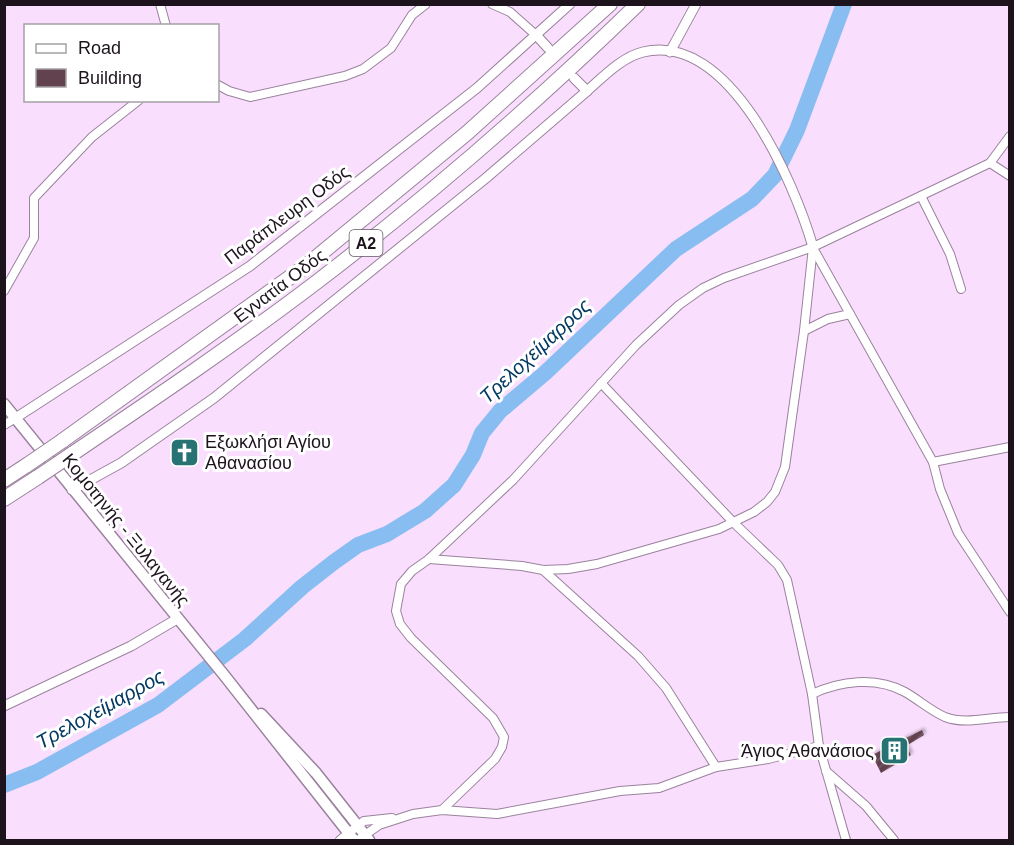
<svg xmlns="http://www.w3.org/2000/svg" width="1014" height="845" font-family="Arial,sans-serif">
	<defs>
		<pattern id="building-hatch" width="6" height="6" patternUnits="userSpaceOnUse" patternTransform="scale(1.5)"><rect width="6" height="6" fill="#63424f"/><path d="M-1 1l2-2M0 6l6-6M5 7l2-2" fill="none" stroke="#755a65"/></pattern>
		<filter id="shadow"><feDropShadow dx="2.5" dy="-2.5" stdDeviation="1.5" flood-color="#0004"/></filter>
	</defs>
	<rect width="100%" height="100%" fill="#f9dffd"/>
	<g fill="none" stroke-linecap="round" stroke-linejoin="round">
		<!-- river -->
		<polyline stroke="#88bdf1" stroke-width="16" points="4,785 37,772 158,705 245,639 302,587 334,562 358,545 387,534 425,511 454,485 473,455 482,433 500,411 545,373 676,249 752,199 775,175 797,130 844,4"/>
	</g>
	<!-- building -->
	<polygon fill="url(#building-hatch)" filter="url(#shadow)" points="922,730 924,735 906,746 911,755 881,773 872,755"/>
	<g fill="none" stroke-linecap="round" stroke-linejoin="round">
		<defs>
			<g id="minor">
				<polyline points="160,4 166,26"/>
				<polyline points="492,4 510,12 537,36"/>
				<polyline points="218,85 229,91 250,97 345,76 363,69 391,48 412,15 426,4"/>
				<polyline points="990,163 1010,176"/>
				<polyline points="921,196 950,254 961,289"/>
				<polyline points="813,248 933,462 940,489 958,533 1010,612"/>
				<polyline points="4,291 34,238 34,198 92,137 139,100"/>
				<polyline points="804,331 828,319 850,314"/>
				<polyline points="601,383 734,523 778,565 787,580 812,694 819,746 846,840"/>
				<polyline points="4,425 14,419"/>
				<polyline points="933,462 1010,447"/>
				<polyline points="429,559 522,566 543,570 568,569 597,564 719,529 754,512 767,502 775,492 785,467 804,331 813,247"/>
				<polyline points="543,570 638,656 666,688 716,767"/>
				<path d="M812,694C840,681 876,676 905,692C919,700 931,711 945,717C966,725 988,717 1010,717"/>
				<polyline points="826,771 866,806 894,840"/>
				<polyline points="442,810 495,759 502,747 504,737 493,718 411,638 400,624 396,611 401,584 412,571 429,559 513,480 636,345 679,305 703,288 724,278 813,247 990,163 1010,136"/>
				<polyline points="340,840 364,821 392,818"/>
				<polyline points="358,840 379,825 413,814 442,810 497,814 620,791 659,788 716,767 768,759 819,746"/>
			</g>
			<g id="tertiary">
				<polyline points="537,36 548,48"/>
				<polyline points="670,52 696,4"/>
				<path d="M574,78L587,91C603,77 622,57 643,52C730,31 794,182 813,247"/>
				<polyline points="14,419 250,266 477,88 570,4"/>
				<polyline points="72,490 121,463 214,398 486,178 587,91"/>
				<polyline points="4,706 131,646 177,619"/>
			</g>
			<g id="secondary">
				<polyline points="4,404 224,675 354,840"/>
				<polyline points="261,714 316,773 369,840"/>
			</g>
			<g id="motorway">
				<polyline points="62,441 307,265 467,133 610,4"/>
				<path d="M72,454C155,398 238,342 318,281C429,196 537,102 638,4"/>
				<polyline points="4,480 27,465"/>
				<polyline points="4,499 38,477"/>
			</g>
		</defs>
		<!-- minor casing -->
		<use href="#minor" stroke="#9a829d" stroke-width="10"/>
		<!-- tertiary casing -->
		<use href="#tertiary" stroke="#9a829d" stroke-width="11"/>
		<!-- secondary casing -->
		<use href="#secondary" stroke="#9a829d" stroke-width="13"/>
		<!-- motorway casing -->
		<use href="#motorway" stroke="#9a829d" stroke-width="16"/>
		<!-- minor -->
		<use href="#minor" stroke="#fff" stroke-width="8"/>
		<!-- tertiary -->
		<use href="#tertiary" stroke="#fff" stroke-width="9"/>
		<!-- secondary -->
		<use href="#secondary" stroke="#fff" stroke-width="10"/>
		<!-- motorway -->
		<use href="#motorway" stroke="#fff" stroke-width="14"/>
		<defs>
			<g id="motorway-bridge">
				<polyline points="27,465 62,441"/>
				<polyline points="38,477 72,454"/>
			</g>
		</defs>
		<!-- motorway-bridge casing -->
		<use href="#motorway-bridge" stroke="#9a829d" stroke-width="16" stroke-linecap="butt"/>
		<!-- motorway-bridge -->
		<use href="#motorway-bridge" stroke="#fff" stroke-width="14"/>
	</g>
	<!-- icons -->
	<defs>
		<symbol id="church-square" viewBox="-11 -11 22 22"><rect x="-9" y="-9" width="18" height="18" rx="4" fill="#277272" stroke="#fff"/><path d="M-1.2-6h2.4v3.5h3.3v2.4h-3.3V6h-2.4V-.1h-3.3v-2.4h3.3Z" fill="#fff"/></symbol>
		<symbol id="building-square" viewBox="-11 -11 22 22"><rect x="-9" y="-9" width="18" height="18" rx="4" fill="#277272" stroke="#fff"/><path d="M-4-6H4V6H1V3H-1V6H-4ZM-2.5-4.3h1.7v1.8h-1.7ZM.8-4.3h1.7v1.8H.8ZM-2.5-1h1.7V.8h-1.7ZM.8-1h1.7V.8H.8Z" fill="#fff"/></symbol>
	</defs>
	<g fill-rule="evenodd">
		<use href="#church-square" x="168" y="436" width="33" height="33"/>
		<use href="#building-square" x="878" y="734" width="33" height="33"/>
	</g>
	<g text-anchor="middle" stroke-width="6" stroke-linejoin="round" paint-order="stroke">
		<!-- shield labels -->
		<rect fill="#fff" stroke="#605a61" stroke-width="1.5" x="349.5" y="230" width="33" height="26" rx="4.5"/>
		<g font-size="16" font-weight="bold" fill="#1c131d">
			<text x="366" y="249">Α2</text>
		</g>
		<!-- street labels -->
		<g font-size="18" fill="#1c131d" stroke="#fff">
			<text transform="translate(287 215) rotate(-37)" y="6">Παράπλευρη Οδός</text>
			<text transform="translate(280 286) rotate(-37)" y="6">Εγνατία Οδός</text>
			<text transform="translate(126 530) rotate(51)" y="6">Κομοτηνής - Ξυλαγανής</text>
		</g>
		<!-- poi labels -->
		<g font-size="18" fill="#1c131d" stroke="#fff" text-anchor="start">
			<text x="205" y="448">Εξωκλήσι Αγίου<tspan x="205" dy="21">Αθανασίου</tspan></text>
			<text x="874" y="757" text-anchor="end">Άγιος Αθανάσιος</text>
		</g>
		<!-- water labels -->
		<g font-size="20" font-style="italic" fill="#053a63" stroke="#fff">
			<text transform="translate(535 351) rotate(-43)" y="7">Τρελοχείμαρρος</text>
			<text transform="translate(100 709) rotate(-29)" y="7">Τρελοχείμαρρος</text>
		</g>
	</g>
	<!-- border -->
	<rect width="1014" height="845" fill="none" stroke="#1c131d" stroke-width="12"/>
	<!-- legend -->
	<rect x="24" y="24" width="195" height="78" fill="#ffffff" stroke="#a4a1a5" stroke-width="1.5"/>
	<rect x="36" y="44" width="30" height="9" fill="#ffffff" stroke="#a4a1a5" stroke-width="1.5"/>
	<text x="78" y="54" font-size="18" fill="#1c131d">Road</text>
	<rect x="36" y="69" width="30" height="18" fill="#63424f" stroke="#a4a1a5" stroke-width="1.5"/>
	<text x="78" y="84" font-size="18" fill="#1c131d">Building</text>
</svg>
